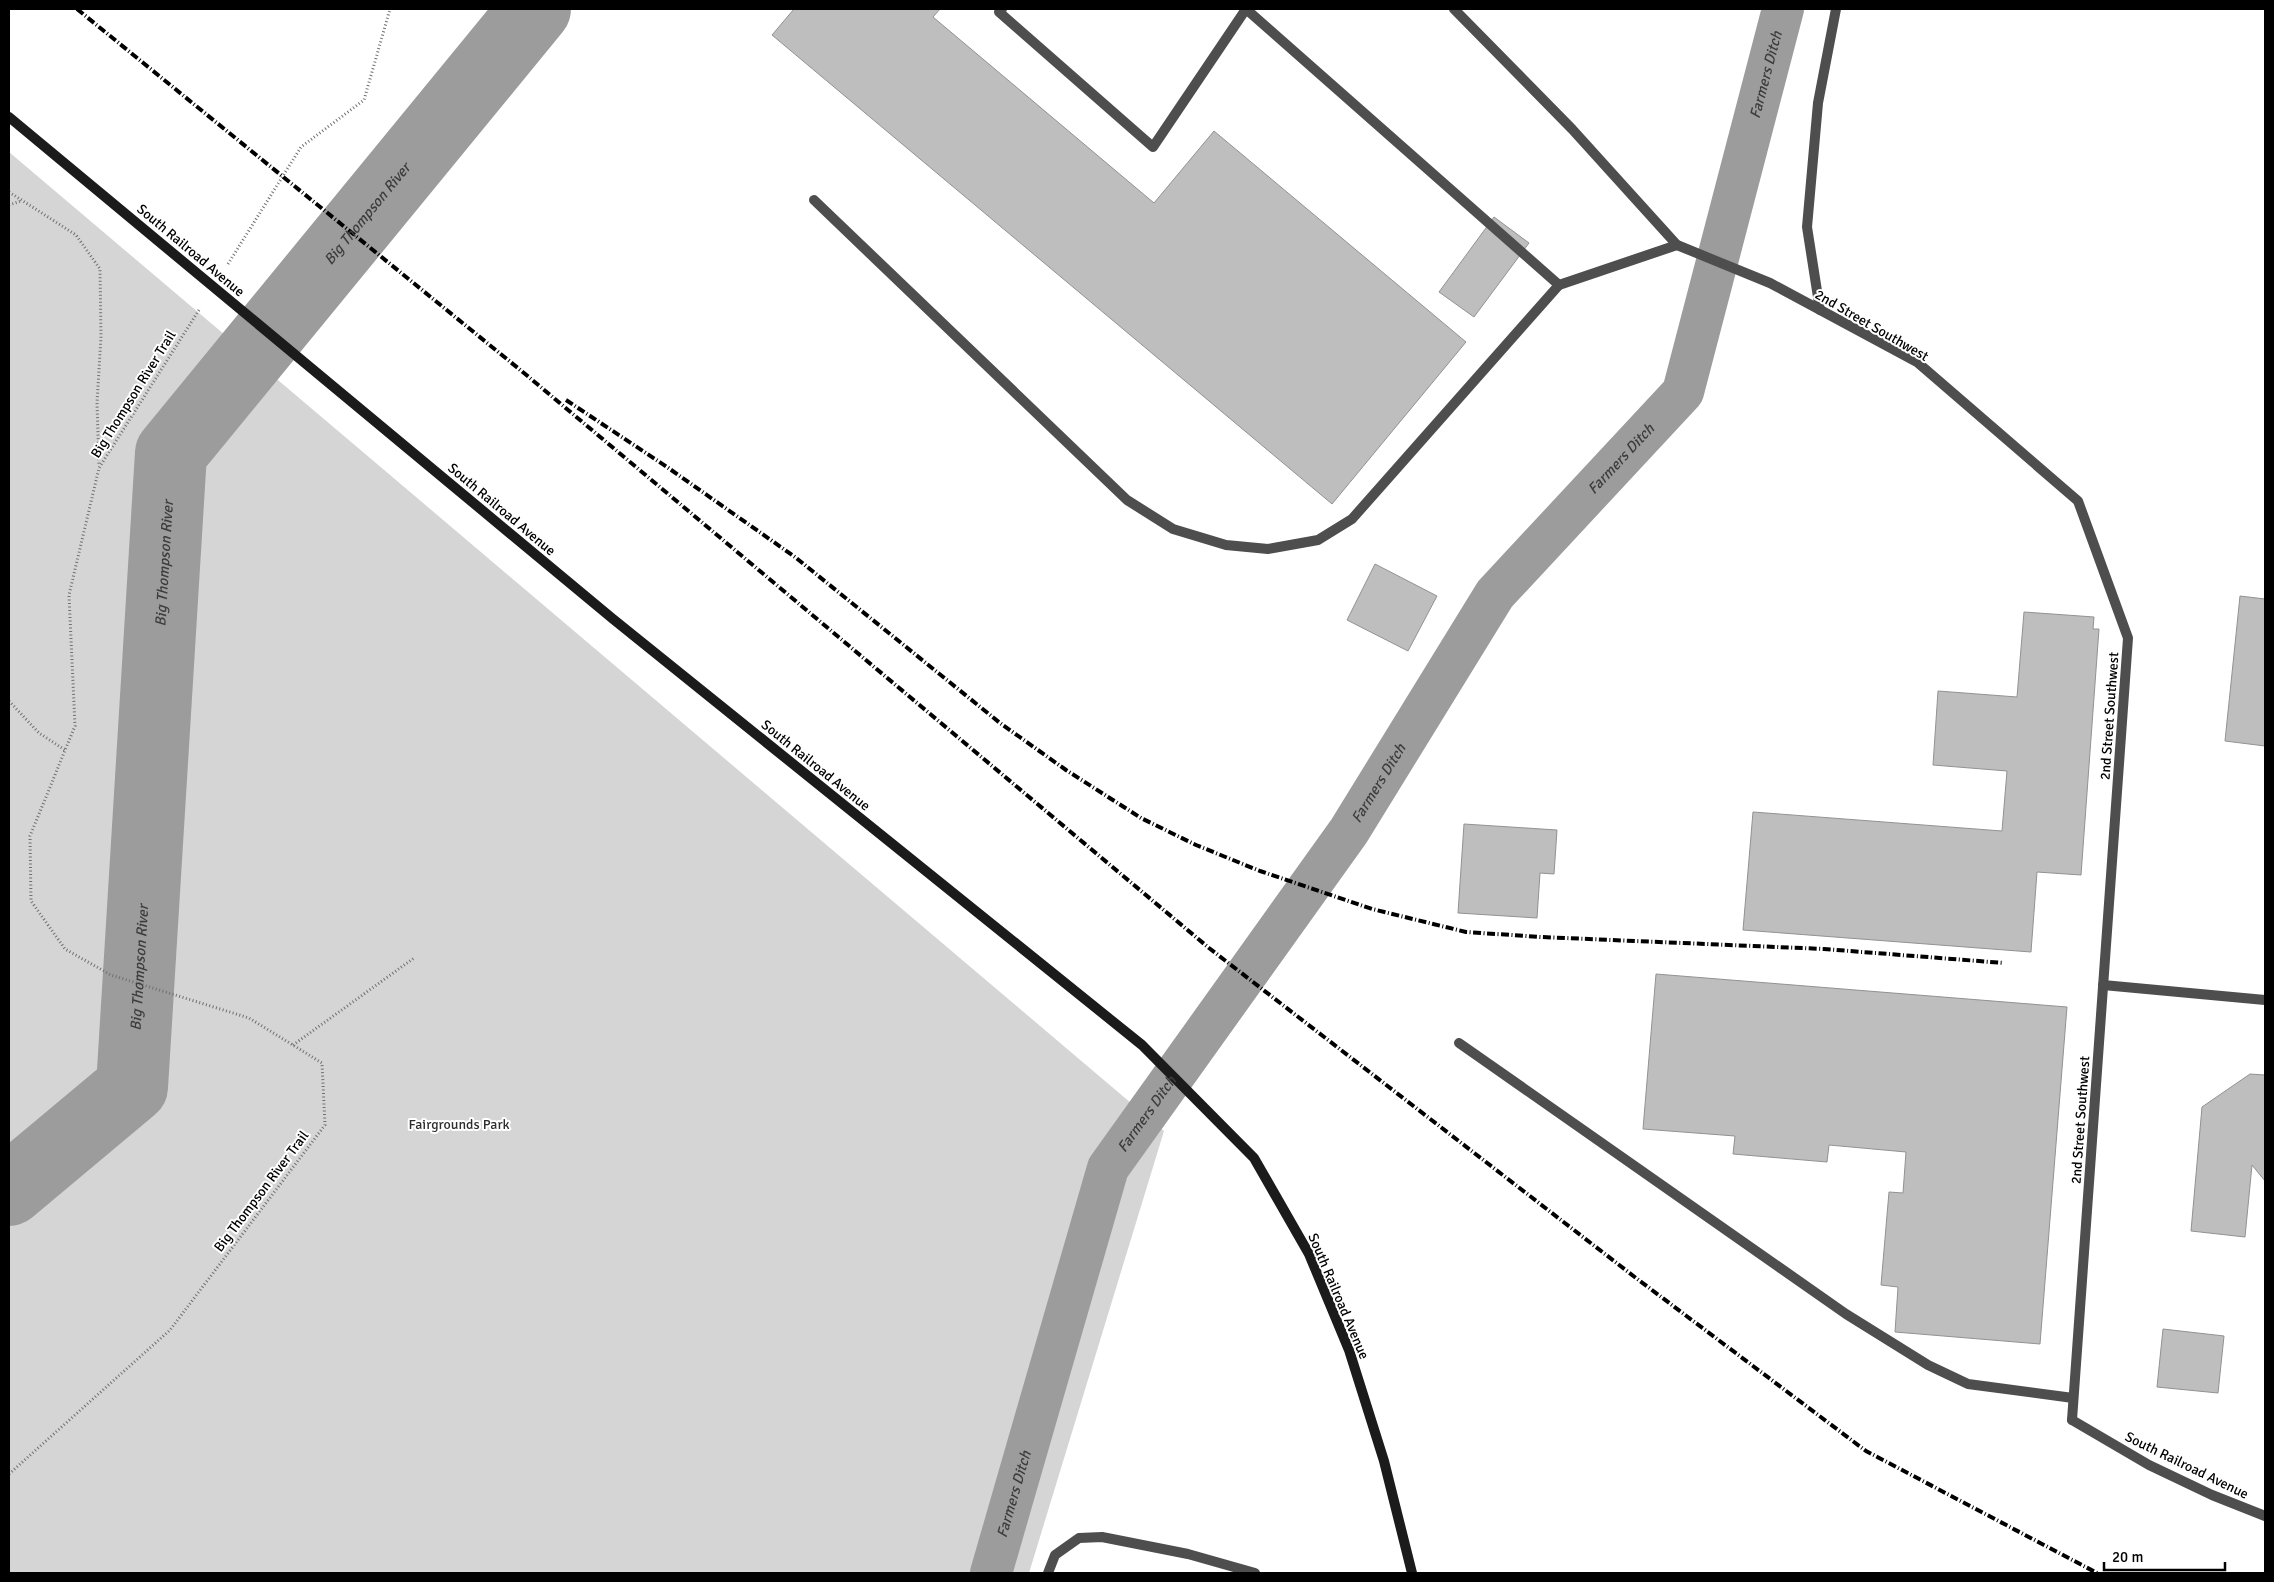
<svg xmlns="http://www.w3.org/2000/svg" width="2274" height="1582" font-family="Signika,sans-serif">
	<rect width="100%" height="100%" fill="#fff"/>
	<!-- green -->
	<polygon fill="#d5d5d5" points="9,152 1164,1131 1029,1573 9,1573"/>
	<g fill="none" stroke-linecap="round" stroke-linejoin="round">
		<!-- canal -->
		<path stroke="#9c9c9c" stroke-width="42" id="s1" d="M991,1573L1108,1168L1349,831L1495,594L1683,392L1783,9"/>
		<!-- river -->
		<path stroke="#9c9c9c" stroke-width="72" id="s2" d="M9,1190L132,1087L171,453L535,9"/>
	</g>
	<!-- building -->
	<g fill="#bebebe" stroke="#929292">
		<polygon points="794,9 940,9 933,17 1154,203 1214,131 1466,342 1332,504 772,35"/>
		<polygon points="1494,217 1529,243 1474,317 1439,292"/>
		<polygon points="1375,564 1437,596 1408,651 1347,620"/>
		<polygon points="2240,596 2265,599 2265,746 2225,741"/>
		<polygon points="2024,612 2094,617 2093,629 2099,629 2081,875 2037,872 2031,952 1743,930 1753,812 2002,831 2007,771 1933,765 1938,691 2017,697"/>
		<polygon points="1464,824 1557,830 1554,874 1540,873 1537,918 1458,913"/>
		<polygon points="1656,974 2067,1007 2040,1344 1895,1332 1898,1287 1881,1285 1889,1192 1903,1193 1906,1152 1829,1145 1827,1162 1733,1154 1735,1136 1643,1129"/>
		<polygon points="2250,1074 2265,1075 2265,1181 2252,1165 2245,1237 2191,1231 2202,1107"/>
		<polygon points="2163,1329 2224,1336 2218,1393 2157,1387"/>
	</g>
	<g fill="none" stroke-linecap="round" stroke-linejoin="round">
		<!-- path -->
		<g stroke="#707070" stroke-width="3" stroke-dasharray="1 2.5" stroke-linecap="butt">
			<polyline points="9,192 76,235 100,269 101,337 97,403 99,466"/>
			<polyline points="9,205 21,201"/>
			<polyline points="228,264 301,147 364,100 390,9"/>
			<polyline points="9,701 39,733 65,750"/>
			<polyline points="293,1045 414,958"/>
			<polyline points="9,1474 170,1330 325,1125 322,1063 249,1018 111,975 65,949 31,901 30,836 75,726 69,595 99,468 199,310"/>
		</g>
		<!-- lane -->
		<g stroke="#4e4e4e" stroke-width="10">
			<polyline points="1002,9 999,12 1153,147 1246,9 1559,285 1677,245"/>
			<polyline points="1454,9 1572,129 1677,245 1770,283 1917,362 2078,501 2128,638 2072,1420"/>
			<polyline points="814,200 1127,500 1173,529 1226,545 1268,549 1318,540 1352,519 1559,285"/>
			<polyline points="1820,310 1807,227 1818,103 1836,9"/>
			<polyline points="2103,985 2265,1000"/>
			<polyline points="1459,1043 1846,1314 1928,1365 1968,1384 2073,1398"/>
			<polyline points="1048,1573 1055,1555 1079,1538 1102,1537 1188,1554 1255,1573"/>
		</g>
		<!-- street -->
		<polyline stroke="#4e4e4e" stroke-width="10" points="2072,1420 2149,1465 2212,1495 2265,1516"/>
		<!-- secondary -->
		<polyline stroke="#1b1b1b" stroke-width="10" points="9,117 613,619 1142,1045 1254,1158 1309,1254 1349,1350 1384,1461 1412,1573"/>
		<!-- rail -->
		<g stroke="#000" stroke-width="4" stroke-dasharray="8 2.5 1 2.5" stroke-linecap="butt">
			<polyline points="77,9 524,373 1209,948 1636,1278 1866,1451 2097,1573"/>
			<polyline points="566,400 667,467 795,557 1000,723 1066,770 1141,818 1196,845 1260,871 1372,909 1466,932 1541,937 1824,949 2004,963"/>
		</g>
	</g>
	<g text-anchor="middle" stroke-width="4" stroke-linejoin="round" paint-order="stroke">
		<!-- street labels -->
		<g font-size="14" fill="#000" stroke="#fff">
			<text transform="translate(191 250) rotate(40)" y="5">South Railroad Avenue</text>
			<text transform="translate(1872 325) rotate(30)" y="5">2nd Street Southwest</text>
			<text transform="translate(133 394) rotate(-58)" y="5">Big Thompson River Trail</text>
			<text transform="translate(502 509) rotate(40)" y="5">South Railroad Avenue</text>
			<text transform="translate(2109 716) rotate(-86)" y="5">2nd Street Southwest</text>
			<text transform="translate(816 765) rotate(39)" y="5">South Railroad Avenue</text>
			<text transform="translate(2080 1120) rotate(-86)" y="5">2nd Street Southwest</text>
			<text transform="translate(261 1191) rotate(-53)" y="5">Big Thompson River Trail</text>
			<text transform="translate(1339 1296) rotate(67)" y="5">South Railroad Avenue</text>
			<text transform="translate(2187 1465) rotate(26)" y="5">South Railroad Avenue</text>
		</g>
		<!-- park labels -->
		<g font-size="14" fill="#2c2c2c" stroke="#fff">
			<text x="459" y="1129">Fairgrounds Park</text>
		</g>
		<!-- water labels -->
		<g font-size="15" font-style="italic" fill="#3d3d3d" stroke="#fff">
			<text dy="5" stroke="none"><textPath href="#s1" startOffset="1718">Farmers Ditch</textPath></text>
			<text dy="5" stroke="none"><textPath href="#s2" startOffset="1105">Big Thompson River</textPath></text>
			<text dy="5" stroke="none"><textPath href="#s1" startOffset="1299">Farmers Ditch</textPath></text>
			<text dy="5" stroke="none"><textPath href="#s2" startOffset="685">Big Thompson River</textPath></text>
			<text dy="5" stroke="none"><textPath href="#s1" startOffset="892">Farmers Ditch</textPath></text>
			<text dy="5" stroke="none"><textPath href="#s2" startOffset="280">Big Thompson River</textPath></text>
			<text dy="5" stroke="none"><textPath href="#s1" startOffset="488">Farmers Ditch</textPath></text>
			<text dy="5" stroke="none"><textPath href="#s1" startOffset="82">Farmers Ditch</textPath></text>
		</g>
	</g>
	<!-- border -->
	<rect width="2274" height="1582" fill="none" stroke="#000000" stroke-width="20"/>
	<!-- scale -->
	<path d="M2104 1562v8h121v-8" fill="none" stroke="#000000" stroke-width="2.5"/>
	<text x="2112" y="1562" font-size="15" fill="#000000" stroke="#ffffff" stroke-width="4" paint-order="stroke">20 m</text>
</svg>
